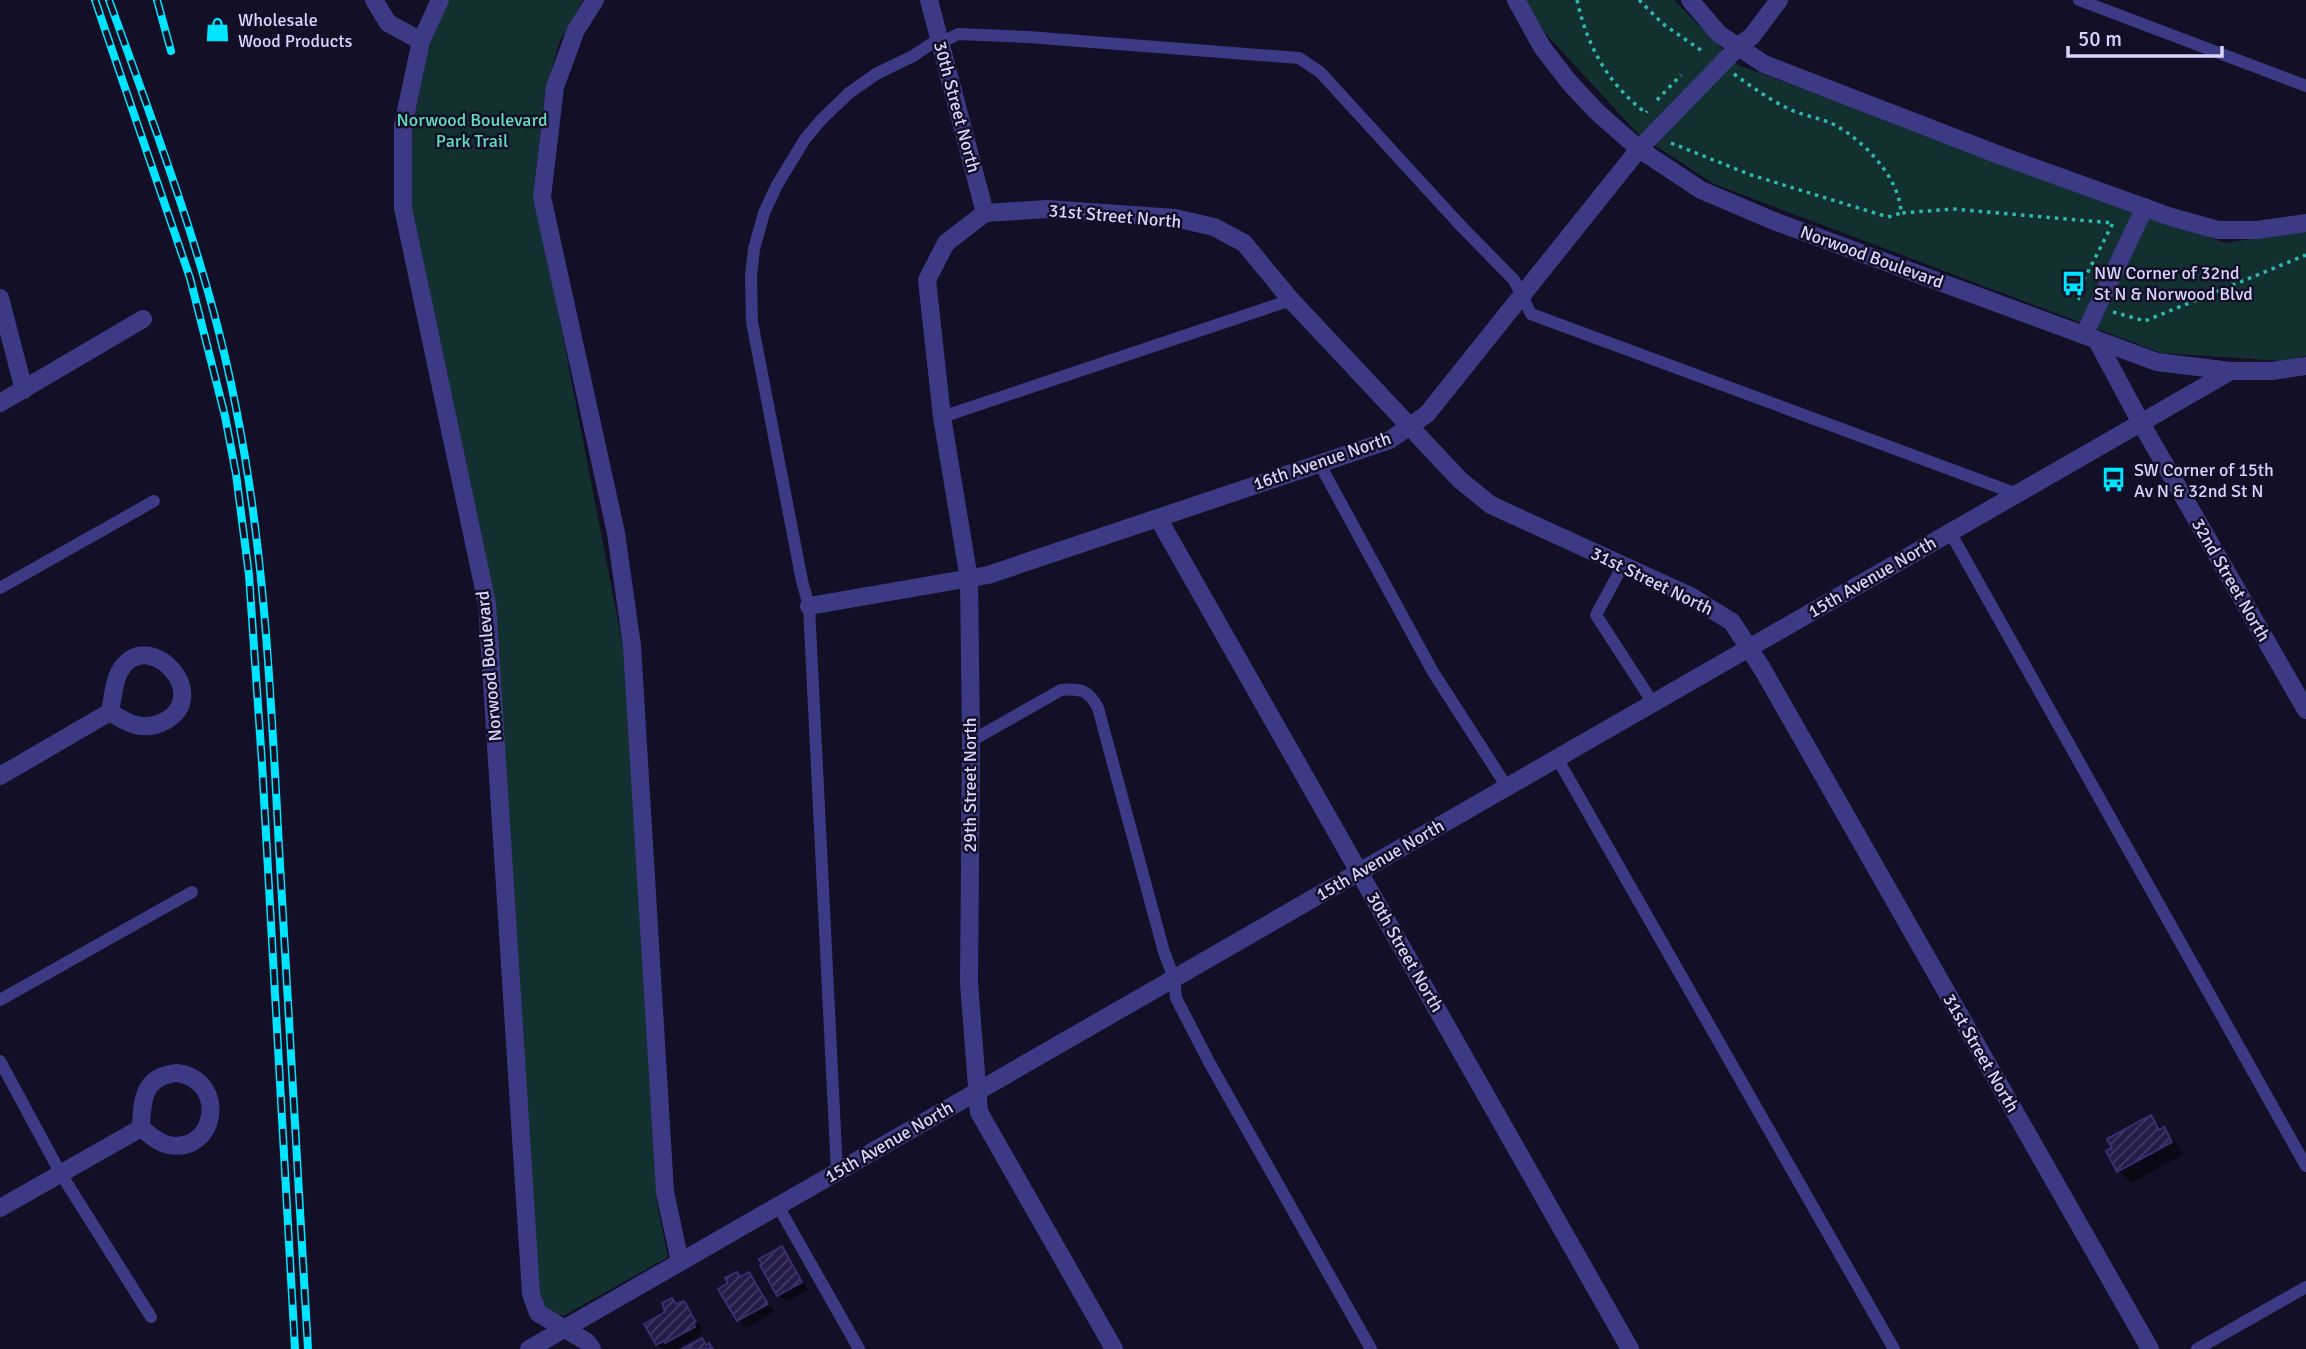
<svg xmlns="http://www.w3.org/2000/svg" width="2306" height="1349" font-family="Signika,sans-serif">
	<defs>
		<pattern id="building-hatch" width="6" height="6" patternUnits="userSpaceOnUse" patternTransform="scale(1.75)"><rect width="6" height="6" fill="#241b47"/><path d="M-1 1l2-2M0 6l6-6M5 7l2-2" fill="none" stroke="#433b63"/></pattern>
	</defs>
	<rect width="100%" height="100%" fill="#130f26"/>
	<!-- park -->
	<g fill="#12302f">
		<polygon points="440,0 583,0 559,43 545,94 534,187 624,652 657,1203 668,1257 565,1315 538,1313 487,605 403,208 403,125"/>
		<polygon points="1526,0 1674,0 1738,65 2225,243 2306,230 2306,356 2282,361 2161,353 1714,184 1639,135 1545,33"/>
	</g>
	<!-- shadow -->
	<g fill="#0007">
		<polygon points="2151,1118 2175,1141 2183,1155 2131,1183 2119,1171 2108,1152"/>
		<polygon points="781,1248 789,1256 808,1290 786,1302 778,1294"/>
		<polygon points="737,1274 741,1278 749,1274 757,1281 774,1312 746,1328 738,1320 731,1284"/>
		<polygon points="684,1303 691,1310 703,1330 700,1332 701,1335 676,1349 662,1349 657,1344 677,1306"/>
	</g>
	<!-- building -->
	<g fill="url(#building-hatch)" stroke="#3b2d73" stroke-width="2">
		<polygon points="2151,1115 2159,1130 2164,1127 2172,1142 2117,1172 2106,1151 2112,1148 2107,1139"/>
		<polygon points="782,1246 802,1282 777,1296 760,1265 762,1264 759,1259"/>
		<polygon points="737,1272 740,1277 749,1272 768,1304 737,1321 718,1289 728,1283 725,1278"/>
		<polygon points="672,1298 676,1304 684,1301 696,1322 693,1324 695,1327 665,1343 664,1341 656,1345 644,1324 665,1312 662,1303"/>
		<polygon points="702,1338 706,1345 709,1343 713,1349 682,1349"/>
	</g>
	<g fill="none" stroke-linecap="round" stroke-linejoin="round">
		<!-- path -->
		<g stroke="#2fb8b0" stroke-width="3.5" stroke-dasharray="3.5 5" stroke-linecap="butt">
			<path d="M1577,0C1587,46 1608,84 1646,113L1647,111"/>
			<polyline points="1639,0 1663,24 1705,53"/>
			<path d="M1734,74C1752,87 1770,100 1789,109C1804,116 1821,118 1835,125C1864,141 1900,178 1901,213L1953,209L2113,223L2075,297L2080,299"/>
			<polyline points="1657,100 1681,75"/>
			<polyline points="1671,143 1751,175 1888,217 1901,213"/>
			<polyline points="2113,312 2145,321 2306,255"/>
		</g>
		<!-- service -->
		<g stroke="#3d3a85" stroke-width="12">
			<polyline points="2079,0 2306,86"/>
			<polyline points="942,417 1291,300"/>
			<polyline points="1319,463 1433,672 1507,787"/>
			<polyline points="1950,532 2306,1166"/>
			<polyline points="1623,565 1596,615 1653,703"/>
			<polyline points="0,588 154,501"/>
			<path d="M971,741L1061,690C1080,688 1089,690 1098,708L1164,952L1174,978L1176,998L1209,1062L1371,1349"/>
			<polyline points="1557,758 1894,1349"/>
			<polyline points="0,1000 192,892"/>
			<polyline points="0,1061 61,1174 151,1317"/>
			<polyline points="837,1172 809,606 802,581 752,322 751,276 754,249 764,213 777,185 805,139 821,120 849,93 876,74 913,56 931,44 940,43 958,34 1028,37 1299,58 1320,72 1461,226 1514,280 1531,314 2017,494"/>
			<polyline points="778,1206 859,1349"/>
			<polyline points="2197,1349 2306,1287"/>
		</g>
		<!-- minor -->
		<g stroke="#3d3a85" stroke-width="18">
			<polyline points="374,0 388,23 421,41"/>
			<polyline points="440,0 421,41 403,125 403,208 487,604 531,1294 538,1313 565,1329"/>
			<polyline points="595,0 576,30 555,87 542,197 616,533 632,646 665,1192 680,1262"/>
			<polyline points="929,0 985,213"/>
			<polyline points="1516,0 1542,47 1569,82 1597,112 1639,149 1701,190 1774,221 2157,362 2231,371 2272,371 2306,366"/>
			<polyline points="1690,0 1719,34 1764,64 2002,156 2171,217 2218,230 2257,230 2306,223"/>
			<polyline points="985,213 1047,209 1175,218 1214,227 1244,243 1291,300 1460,480 1491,505 1690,596 1732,622 1763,670 2150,1349"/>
			<polyline points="985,213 946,243 927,280 942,417 969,579 971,741 969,983 979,1112 1114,1349"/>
			<polyline points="0,298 24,390"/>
			<polyline points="2084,335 2145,207"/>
			<polyline points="2096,339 2141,423 2306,710"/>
			<polyline points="0,403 143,319"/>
			<polyline points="1158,518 1630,1349"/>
			<polyline points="809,606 988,575 1390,440 1427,414 1639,149 1739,46 1752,36 1779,0"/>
			<path d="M0,776L110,712C113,698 114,676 124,665C154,631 211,696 165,721C144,732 128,724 110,712"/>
			<path d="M177,1073C228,1080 217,1154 169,1145C158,1143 149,1134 141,1128C142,1100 143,1076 177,1073Z"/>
			<polyline points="0,1208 141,1128"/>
			<polyline points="529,1349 2231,371"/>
		</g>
		<!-- tertiary -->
		<polyline stroke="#3d3a85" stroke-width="18" points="565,1329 587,1342 592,1349"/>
		<defs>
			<g id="rail">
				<polyline points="95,0 190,278 225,416 236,474 249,575 262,763 295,1349"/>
				<path d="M109,0C157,134 209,268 236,408C265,552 271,700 279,847C289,1014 298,1182 308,1349"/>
				<polyline points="157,0 171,51"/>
			</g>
		</defs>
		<!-- rail casing -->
		<use href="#rail" stroke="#00e5ff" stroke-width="8"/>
		<!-- rail -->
		<use href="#rail" stroke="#130f26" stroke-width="5" stroke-dasharray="16" stroke-linecap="butt"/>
	</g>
	<!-- icons -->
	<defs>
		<symbol id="shop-bare" viewBox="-9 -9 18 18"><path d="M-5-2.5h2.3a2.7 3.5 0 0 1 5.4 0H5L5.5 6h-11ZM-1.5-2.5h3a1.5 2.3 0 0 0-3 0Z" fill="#00e5ff" stroke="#130f26" stroke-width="2.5" paint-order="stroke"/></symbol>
		<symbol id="bus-bare" viewBox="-9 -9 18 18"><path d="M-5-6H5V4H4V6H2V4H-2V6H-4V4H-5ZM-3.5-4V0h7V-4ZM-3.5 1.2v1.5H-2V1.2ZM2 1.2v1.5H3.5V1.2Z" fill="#00e5ff" stroke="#130f26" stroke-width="2.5" paint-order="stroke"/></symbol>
	</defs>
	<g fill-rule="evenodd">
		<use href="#shop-bare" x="200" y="12" width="35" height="35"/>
		<use href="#bus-bare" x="2056" y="266" width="35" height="35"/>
		<use href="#bus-bare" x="2096" y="462" width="35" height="35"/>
	</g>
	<g text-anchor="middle" stroke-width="5" stroke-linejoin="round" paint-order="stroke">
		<!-- poi labels -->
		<g font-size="18" fill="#d9d4ff" stroke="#130f26" text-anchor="start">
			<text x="238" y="26">Wholesale<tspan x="238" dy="21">Wood Products</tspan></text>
			<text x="2094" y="279">NW Corner of 32nd<tspan x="2094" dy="21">St N &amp; Norwood Blvd</tspan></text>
			<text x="2134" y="476">SW Corner of 15th<tspan x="2134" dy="21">Av N &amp; 32nd St N</tspan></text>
		</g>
		<!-- street labels -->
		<g font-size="18" fill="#d9d4ff" stroke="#130f26">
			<text transform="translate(957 107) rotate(75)" y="6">30th Street North</text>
			<text transform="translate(1115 216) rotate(5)" y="6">31st Street North</text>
			<text transform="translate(1872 257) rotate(20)" y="6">Norwood Boulevard</text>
			<text transform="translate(1322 461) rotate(-19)" y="6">16th Avenue North</text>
			<text transform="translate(1872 577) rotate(-30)" y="6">15th Avenue North</text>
			<text transform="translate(2231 580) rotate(60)" y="6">32nd Street North</text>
			<text transform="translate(1652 581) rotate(26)" y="6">31st Street North</text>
			<text transform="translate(489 666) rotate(-95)" y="6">Norwood Boulevard</text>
			<text transform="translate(970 785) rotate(-90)" y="6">29th Street North</text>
			<text transform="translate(1380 860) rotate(-30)" y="6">15th Avenue North</text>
			<text transform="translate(1405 952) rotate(60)" y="6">30th Street North</text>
			<text transform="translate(1981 1053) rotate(60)" y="6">31st Street North</text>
			<text transform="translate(889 1142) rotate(-30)" y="6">15th Avenue North</text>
		</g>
		<!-- park labels -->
		<g font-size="18" fill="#5fe0c0" stroke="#130f26">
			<text x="472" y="126">Norwood Boulevard<tspan x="472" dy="21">Park Trail</tspan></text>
		</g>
	</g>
	<!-- scale -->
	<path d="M2068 46v10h154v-10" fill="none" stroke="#d9d4ff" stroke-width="3.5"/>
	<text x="2078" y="46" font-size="21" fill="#d9d4ff" stroke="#130f26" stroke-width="5" paint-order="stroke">50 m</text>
</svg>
